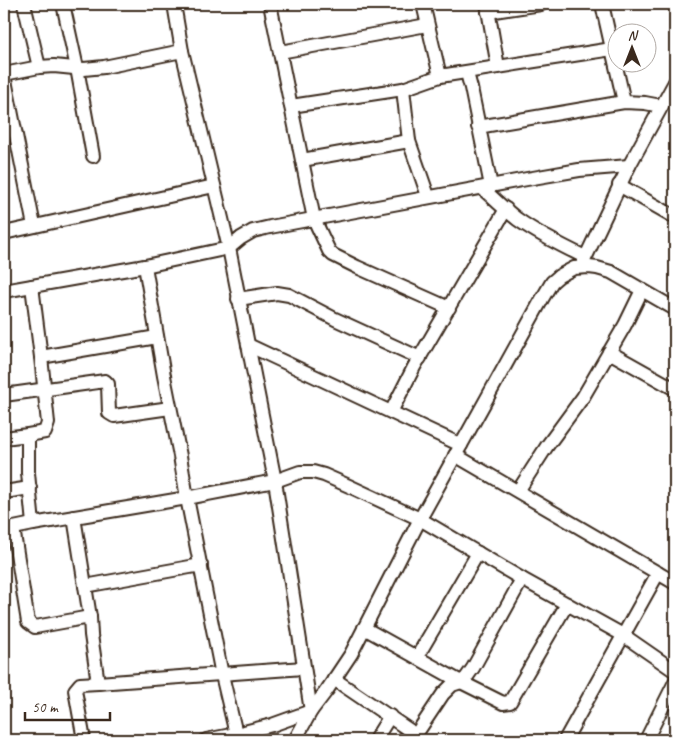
<svg xmlns="http://www.w3.org/2000/svg" width="679" height="744" font-family="Caveat,sans-serif">
	<rect width="100%" height="100%" fill="#fff"/>
	<filter id="ink" filterUnits="userSpaceOnUse"><feTurbulence type="fractalNoise" baseFrequency=".02" numOctaves="2"/><feDisplacementMap in="SourceGraphic" scale="10" xChannelSelector="R" yChannelSelector="G"/><feConvolveMatrix kernelMatrix="1 2 1 2 8 2 1 2 1" color-interpolation-filters="sRGB"/></filter>
	<g filter="url(#ink)">
		<g fill="none" stroke-linecap="round" stroke-linejoin="round">
			<defs>
				<g id="minor">
					<polyline points="24,4 39,67"/>
					<polyline points="63,4 77,68 93,156"/>
					<polyline points="174,4 182,51 229,248 275,481 311,711 295,740"/>
					<polyline points="270,4 314,219 329,251 333,255 357,267 449,308"/>
					<polyline points="423,4 440,76 612,49"/>
					<polyline points="487,4 498,67"/>
					<polyline points="602,4 624,102"/>
					<polyline points="488,12 541,4"/>
					<polyline points="280,52 427,25"/>
					<polyline points="467,73 471,88 491,186"/>
					<polyline points="4,74 39,67 54,66 84,69 104,67 182,51"/>
					<polyline points="4,75 34,226"/>
					<polyline points="403,89 409,141 428,196"/>
					<polyline points="291,106 403,89 440,76"/>
					<polyline points="478,127 624,102 645,103 661,106"/>
					<polyline points="302,160 409,141"/>
					<polyline points="619,185 675,217"/>
					<path d="M482,188C493,198 504,209 517,219C538,234 562,246 585,257"/>
					<polyline points="4,233 214,186"/>
					<polyline points="145,266 164,376 180,456 187,498 222,675 236,734"/>
					<polyline points="581,267 629,166 675,82"/>
					<polyline points="4,291 145,266 229,248 241,238 253,231 270,227 527,179 579,170 629,166"/>
					<polyline points="238,299 277,293 289,295 335,319 420,358"/>
					<polyline points="248,345 461,445"/>
					<polyline points="609,352 675,389"/>
					<polyline points="41,357 157,337"/>
					<polyline points="4,395 105,381 108,384 109,413 114,416 170,408"/>
					<polyline points="391,412 414,367 506,209"/>
					<polyline points="28,435 45,432 48,423 41,357 32,286"/>
					<polyline points="4,438 28,435 28,473 33,524"/>
					<polyline points="455,455 675,583"/>
					<polyline points="518,491 547,446 583,397 625,325 642,290"/>
					<polyline points="4,492 30,488"/>
					<polyline points="74,517 90,617"/>
					<polyline points="13,528 28,622 35,627 90,617 91,635 98,683 80,684 75,690 84,740"/>
					<polyline points="4,530 33,524 187,498 275,481 300,472 313,472 324,475 349,486 420,519 522,579 623,635 675,671"/>
					<polyline points="85,586 201,565"/>
					<polyline points="364,628 461,682 503,703 510,702 567,604"/>
					<polyline points="417,657 478,553"/>
					<polyline points="334,679 409,730 415,736 417,740"/>
					<polyline points="98,683 304,668"/>
					<polyline points="415,736 443,694 452,685 461,682 466,678 473,668 522,579"/>
					<polyline points="206,740 236,734 272,725 311,711 327,690 351,654 420,519 542,299 552,282 559,276 574,268 589,267 597,268 611,272 675,309"/>
					<polyline points="375,740 390,716"/>
					<polyline points="565,740 658,573"/>
					<polyline points="646,740 675,682"/>
				</g>
			</defs>
			<!-- minor casing -->
			<use href="#minor" stroke="#3b2a1e" stroke-width="16"/>
			<!-- minor -->
			<use href="#minor" stroke="#fff" stroke-width="12"/>
		</g>
	</g>
	<!-- margin -->
	<rect width="679" height="744" fill="none" stroke="#fff" stroke-width="20"/>
	<rect x="10" y="10" width="659" height="724" fill="none" stroke="#3b2a1e" stroke-width="2" filter="url(#ink)"/>
	<!-- north arrow -->
	<g transform="translate(632 48)"><circle r="24" fill="#ffffff" stroke="#b1aaa5"/>
	<path d="M0-4L9 19L0 12L-9 19Z" fill="#3b2a1e"/>
	<text y="-8" font-size="14" font-weight="bold" text-anchor="middle" fill="#3b2a1e">N</text>
	</g>
	<!-- scale -->
	<path d="M25 712v8h85v-8" fill="none" stroke="#3b2a1e" stroke-width="2.5"/>
	<text x="32" y="712" font-size="15" fill="#3b2a1e" stroke="#ffffff" stroke-width="4" paint-order="stroke">50 m</text>
</svg>
